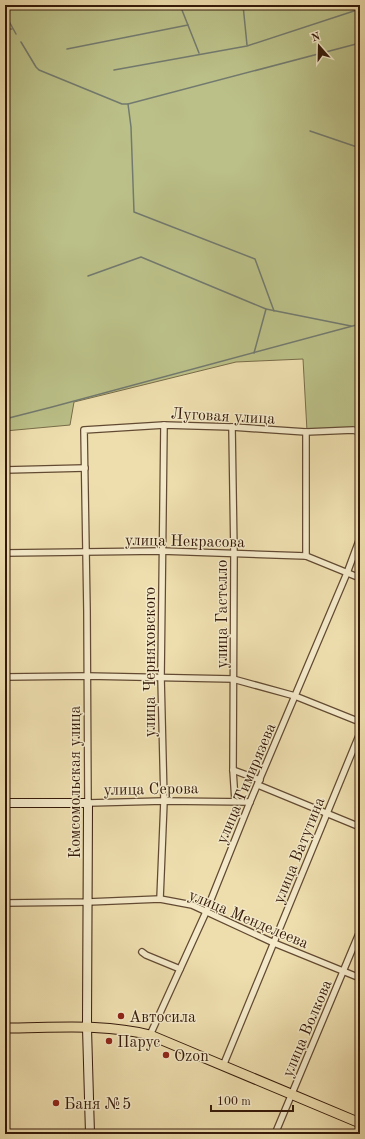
<svg xmlns="http://www.w3.org/2000/svg" width="365" height="1139" font-family="'Old Standard TT',serif">
	<rect width="100%" height="100%" fill="#eedeae"/>
	<filter id="stains"><feTurbulence type="fractalNoise" baseFrequency=".005" numOctaves="4"/><feColorMatrix values="0 0 0 0 .2 0 0 0 0 .09 0 0 0 0 .02 0 0 0 .5 -.17"/></filter>
	<radialGradient id="worn" r=".72"><stop offset=".6" stop-color="#630" stop-opacity="0"/><stop offset="1" stop-color="#630" stop-opacity=".3"/></radialGradient>
	<!-- green -->
	<polygon fill="#bbc088" stroke="#786c48" points="5,5 360,5 360,430 307,431 303,359 236,362 74,402 70,425 5,431"/>
	<g fill="none" stroke-linecap="round" stroke-linejoin="round">
		<!-- stream -->
		<g stroke="#727a6f" stroke-width="1.5">
			<polyline points="180,5 199,53"/>
			<polyline points="243,5 247,45"/>
			<polyline points="5,14 16,34"/>
			<polyline points="5,29 12,29"/>
			<polyline points="21,42 36,67 39,70 122,104 128,104 360,43"/>
			<polyline points="67,49 188,25"/>
			<polyline points="114,70 247,46 360,9"/>
			<polyline points="128,104 131,127 134,212 255,259 274,311"/>
			<polyline points="310,131 360,148"/>
			<polyline points="88,276 141,257 266,309 351,326"/>
			<polyline points="254,353 266,309"/>
			<polyline points="5,419 52,407 360,324"/>
		</g>
		<defs>
			<g id="minor">
				<polyline points="232,427 234,554 233,770 235,801"/>
				<polyline points="5,470 85,468"/>
				<polyline points="5,553 161,551 306,556 360,578"/>
				<polyline points="306,556 306,432"/>
				<polyline points="5,677 87,676 233,679 295,696 360,722"/>
				<polyline points="233,770 260,780"/>
				<polyline points="258,785 360,827"/>
				<polyline points="250,802 164,801 88,803 87,611 84,430 164,425 232,427 306,432 353,430 360,432"/>
				<polyline points="160,899 164,801 161,677 164,425"/>
				<polyline points="5,903 88,902 160,899 192,905 274,943 360,978"/>
				<polyline points="142,952 146,955 180,969"/>
				<polyline points="150,1035 206,912 250,802 347,573 360,538"/>
				<polyline points="223,1066 360,733"/>
				<polyline points="275,1134 360,931"/>
			</g>
			<polyline id="secondary" points="5,803 88,803 87,1028 90,1134"/>
			<path id="primary" d="M5,1028C53,1028 103,1023 150,1035L360,1123"/>
		</defs>
		<!-- minor casing -->
		<use href="#minor" stroke="#624a32" stroke-width="8"/>
		<!-- secondary casing -->
		<use href="#secondary" stroke="#341909" stroke-width="10"/>
		<!-- primary casing -->
		<use href="#primary" stroke="#341909" stroke-width="11"/>
		<!-- minor -->
		<use href="#minor" stroke="#f4eaca" stroke-width="5.5"/>
		<!-- secondary -->
		<use href="#secondary" stroke="#f4eaca" stroke-width="8"/>
		<!-- primary -->
		<use href="#primary" stroke="#eedeae" stroke-width="9"/>
	</g>
	<!-- markers -->
	<g fill="#8f2418" stroke="#f4eaca" stroke-width="1.5">
		<circle cx="121" cy="1016" r="4"/>
		<circle cx="109" cy="1041" r="4"/>
		<circle cx="166" cy="1055" r="4"/>
		<circle cx="56" cy="1103" r="4"/>
	</g>
	<g text-anchor="middle" stroke-width="3" stroke-linejoin="round" paint-order="stroke">
		<!-- street labels -->
		<g font-size="16" fill="#341909" stroke="#f4eaca">
			<text transform="translate(223 415) rotate(3)" y="6">Луговая улица</text>
			<text transform="translate(185 540) rotate(1)" y="6">улица Некрасова</text>
			<text transform="translate(221 614) rotate(-90)" y="6">улица Гастелло</text>
			<text transform="translate(149 662) rotate(-90)" y="6">улица Черняховского</text>
			<text transform="translate(74 782) rotate(-90)" y="6">Комсомольская улица</text>
			<text transform="translate(245 783) rotate(-67)" y="6">улица Тимирязева</text>
			<text transform="translate(151 788) rotate(-1)" y="6">улица Серова</text>
			<text transform="translate(298 850) rotate(-68)" y="6">улица Ватутина</text>
			<text transform="translate(249 918) rotate(23)" y="6">улица Менделеева</text>
			<text transform="translate(306 1028) rotate(-67)" y="6">улица Волкова</text>
		</g>
		<!-- poi labels -->
		<g font-size="16" fill="#341909" stroke="#f4eaca" text-anchor="start">
			<text x="129" y="1022">Автосила</text>
			<text x="117" y="1047">Парус</text>
			<text x="174" y="1061">Ozon</text>
			<text x="64" y="1109">Баня №5</text>
		</g>
	</g>
	<!-- margin -->
	<rect width="365" height="1139" fill="none" stroke="#eedeae" stroke-width="20"/>
	<rect x="6" y="6" width="353" height="1127" fill="none" stroke="#341909" stroke-width="2"/>
	<rect x="10" y="10" width="345" height="1119" fill="none" stroke="#341909"/>
	<!-- north arrow -->
	<g transform="translate(319 46) rotate(340)" stroke="#f4eaca" stroke-width="3" paint-order="stroke">
	<path d="M0-3L7 15L0 10L-7 15Z" fill="#341909"/>
	<text y="-6" font-size="11" font-weight="bold" text-anchor="middle" fill="#341909">N</text>
	</g>
	<!-- scale -->
	<path d="M211 1105v6h82v-6" fill="none" stroke="#341909" stroke-width="2"/>
	<text x="217" y="1105" font-size="12" fill="#341909" stroke="#f4eaca" stroke-width="3" paint-order="stroke">100 m</text>
	<rect width="100%" height="100%" filter="url(#stains)"/>
	<rect width="100%" height="100%" fill="url(#worn)"/>
</svg>
